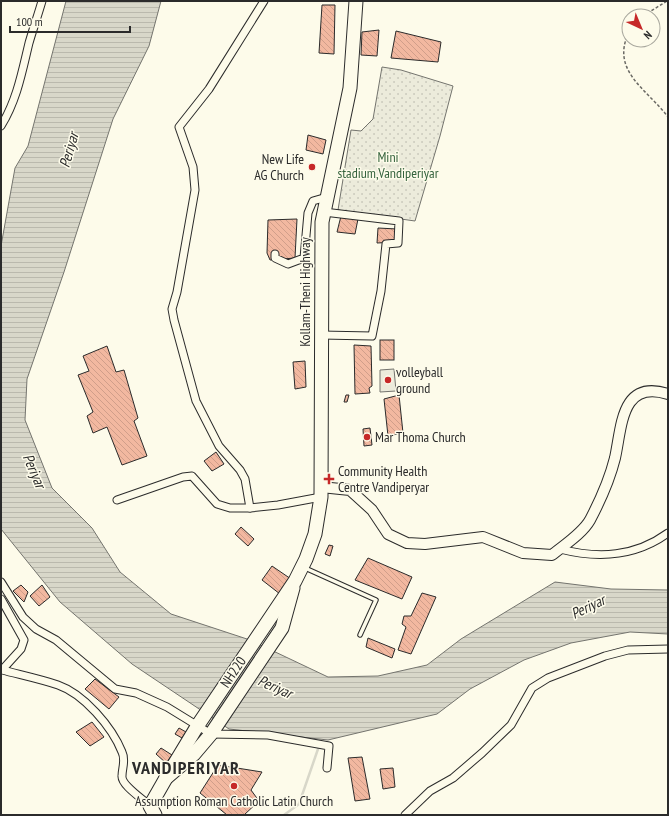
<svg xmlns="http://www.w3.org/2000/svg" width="669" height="816" font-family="'PT Sans Narrow',sans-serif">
	<defs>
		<pattern id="park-dots" width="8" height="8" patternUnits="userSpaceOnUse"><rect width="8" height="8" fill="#ecebdb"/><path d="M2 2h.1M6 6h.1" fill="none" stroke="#cbcabc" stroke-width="1.8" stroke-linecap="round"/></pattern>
		<pattern id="water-rules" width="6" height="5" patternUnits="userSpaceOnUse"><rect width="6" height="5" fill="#d8d7c9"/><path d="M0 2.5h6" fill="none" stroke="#bab9ad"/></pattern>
		<pattern id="building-back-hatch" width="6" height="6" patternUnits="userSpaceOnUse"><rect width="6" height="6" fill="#f2b8a0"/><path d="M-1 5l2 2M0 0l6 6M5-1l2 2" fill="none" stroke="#d09e8a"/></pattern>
	</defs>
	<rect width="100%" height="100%" fill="#fdfbea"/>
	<!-- park -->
	<polygon fill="url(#park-dots)" stroke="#74746e" points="382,67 401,70 453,86 440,136 415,221 338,210 351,130 361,131 373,119"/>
	<!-- garden -->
	<polygon fill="#ecebdb" stroke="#74746e" points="394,369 396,391 380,392 380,370"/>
	<!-- water -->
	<polygon fill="url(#water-rules)" stroke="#74746e" points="66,1 161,1 149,46 113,119 64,272 27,379 25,420 52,488 92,528 120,572 171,614 250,640 328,677 378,676 427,665 461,639 555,582 611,589 668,590 668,634 630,632 571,643 524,660 470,689 437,714 328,740 229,729 132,664 60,602 1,529 1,246 15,168 28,146"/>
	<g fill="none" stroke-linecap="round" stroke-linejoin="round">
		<!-- stream -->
		<polyline stroke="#d8d7c9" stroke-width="2.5" points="284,815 299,804 318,749"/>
	</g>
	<!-- building -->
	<g fill="url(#building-back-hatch)" stroke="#2b2b2b">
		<polygon points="322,5 335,5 334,54 319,53"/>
		<polygon points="379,30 377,56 361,55 362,32"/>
		<polygon points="396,31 441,42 438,62 391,58"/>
		<polygon points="308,135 326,140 323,154 306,150"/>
		<polygon points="341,216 358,219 355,234 337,232"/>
		<polygon points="297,219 295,258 270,260 267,253 268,220"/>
		<polygon points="378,228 397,229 397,242 377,243"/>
		<rect x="380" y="340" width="14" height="20"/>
		<polygon points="354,345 371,346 372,386 369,388 370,393 355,394"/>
		<polygon points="107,346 116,372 124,370 138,418 134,421 147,456 122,465 107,427 93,433 87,416 93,412 78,375 89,371 83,356"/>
		<polygon points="305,361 306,387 295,389 293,362"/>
		<polygon points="346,395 349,395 347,402 344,402"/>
		<polygon points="399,395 403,433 388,436 384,399"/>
		<polygon points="370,428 372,445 364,446 363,429"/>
		<polygon points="216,452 224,464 212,471 204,461"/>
		<polygon points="241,527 254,539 248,546 235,534"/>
		<polygon points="329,545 333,546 330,556 325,554"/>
		<polygon points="368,558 412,577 402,599 355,580"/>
		<polygon points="272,566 291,579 280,594 262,580"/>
		<polygon points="21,585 28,592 24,602 13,591"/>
		<polygon points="42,585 50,597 39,606 30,596"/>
		<polygon points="422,593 436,597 411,654 398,650 406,627 402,624 404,616 411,616"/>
		<polygon points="368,638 395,649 392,658 366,647"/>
		<polygon points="95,679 119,697 109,709 85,689"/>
		<polygon points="92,722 104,737 90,746 76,732"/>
		<polygon points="179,728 186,732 182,738 175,734"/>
		<polygon points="161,748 172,755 166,763 156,754"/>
		<polygon points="362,757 370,799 355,801 348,758"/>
		<polygon points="218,765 262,772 251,790 259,801 244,815 227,815 200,793"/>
		<polygon points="393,768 395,787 383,789 380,769"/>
	</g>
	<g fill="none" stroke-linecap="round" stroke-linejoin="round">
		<defs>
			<polyline id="lane" points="305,568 376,600 360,635"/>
			<g id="street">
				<path d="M1,126C17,100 22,72 29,43C33,29 38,15 42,1"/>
				<polyline points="275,254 275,258 288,264 304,258 308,213 313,201 327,197"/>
				<polyline points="321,335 372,336 381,291 386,244 398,243 399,221 324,212"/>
				<polyline points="117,500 183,477 192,476 217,504 230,508 250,508 278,505 321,497"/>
				<polyline points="250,508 245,479 240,470 219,446 196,401 174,320 172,309 177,292 195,190 193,167 179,127 209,89 264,1"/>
				<path d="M560,549C599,559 635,557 668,533"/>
				<polyline points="1,582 23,617 36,629 56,640 115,689 136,693 167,707 211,734 268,735 329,746 327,768"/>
				<path d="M1,599L24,640L21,649L2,670C21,675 40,679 58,685C84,694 112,727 122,752C126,760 122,768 122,776C121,785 143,799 150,806"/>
				<polyline points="405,815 430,791 453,778 482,753 511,725 532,688 548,678 605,656 628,650 668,649"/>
			</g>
			<path id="secondary" d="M321,487L350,490L372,510L388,534L407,543L425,544L483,537L523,553L552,555C564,545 582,534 590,520C600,501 610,478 615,458C622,426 621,379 668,394"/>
			<g id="highway">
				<polyline points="166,778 198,725 295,581 306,559 315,534 321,497 322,222 350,88 356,1"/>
				<polyline points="155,815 150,806 166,778 194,754 211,734 282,628 293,588"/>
			</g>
		</defs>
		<!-- lane casing -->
		<use href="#lane" stroke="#2b2b2b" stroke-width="5.5"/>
		<!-- street casing -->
		<use href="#street" stroke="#2b2b2b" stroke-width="9"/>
		<!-- secondary casing -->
		<use href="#secondary" stroke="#2b2b2b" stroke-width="12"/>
		<!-- highway casing -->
		<use href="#highway" stroke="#2b2b2b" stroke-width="15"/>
		<!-- path -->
		<g stroke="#6a6964" stroke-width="1.5" stroke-dasharray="3 2" stroke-linecap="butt">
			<polyline points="643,16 667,1"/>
			<path d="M629,32C610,71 647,89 668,117"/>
		</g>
		<!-- lane -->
		<use href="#lane" stroke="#fdfbea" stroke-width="3.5"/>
		<!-- street -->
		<use href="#street" stroke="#fdfbea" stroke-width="7"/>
		<!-- secondary -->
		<use href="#secondary" stroke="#fdfbea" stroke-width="10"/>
		<!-- highway -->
		<use href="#highway" stroke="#fdfbea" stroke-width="13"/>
	</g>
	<!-- markers -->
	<g fill="#c62828" stroke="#fdfbea" stroke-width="1.5">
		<circle cx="312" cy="167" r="4"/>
		<circle cx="388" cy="380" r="4"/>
		<circle cx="367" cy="437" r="4"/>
		<path d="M327 473h4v4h4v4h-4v4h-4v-4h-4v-4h4z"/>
		<circle cx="234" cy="786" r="4"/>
	</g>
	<g text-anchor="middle" stroke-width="3" stroke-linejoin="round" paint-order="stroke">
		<!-- park labels -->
		<g font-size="14" fill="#34623c" stroke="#fdfbea">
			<text x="388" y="162">Mini<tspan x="388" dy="16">stadium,Vandiperiyar</tspan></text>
		</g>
		<!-- poi labels -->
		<g font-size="14" fill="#2b2b2b" stroke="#fdfbea" text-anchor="start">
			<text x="304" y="164" text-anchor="end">New Life<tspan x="304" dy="16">AG Church</tspan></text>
			<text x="396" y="377">volleyball<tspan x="396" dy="16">ground</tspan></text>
			<text x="375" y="442">Mar Thoma Church</text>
			<text x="338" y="476">Community Health<tspan x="338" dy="16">Centre Vandiperyar</tspan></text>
			<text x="234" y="806" text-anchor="middle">Assumption Roman Catholic Latin Church</text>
		</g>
		<!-- street labels -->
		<g font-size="14" fill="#2b2b2b" stroke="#fdfbea">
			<text transform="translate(305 292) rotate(-90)" y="5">Kollam-Theni Highway</text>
			<text transform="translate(233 672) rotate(-56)" y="5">NH220</text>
		</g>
		<!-- water labels -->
		<g font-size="15" font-style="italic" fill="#2b2b2b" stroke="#fdfbea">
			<text transform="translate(69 150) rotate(-74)" y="5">Periyar</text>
			<text transform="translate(34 471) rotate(67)" y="5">Periyar</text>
			<text transform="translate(588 607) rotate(-26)" y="5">Periyar</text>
			<text transform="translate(275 687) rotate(24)" y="5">Periyar</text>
		</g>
		<!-- district labels -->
		<g font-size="18" font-weight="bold" letter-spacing="1" fill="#2b2b2b" stroke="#fdfbea">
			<text x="186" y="774">VANDIPERIYAR</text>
		</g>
	</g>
	<!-- border -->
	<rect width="669" height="816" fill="none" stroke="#2b2b2b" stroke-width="4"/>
	<!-- north arrow -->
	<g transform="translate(641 28) rotate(136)"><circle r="19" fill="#fdfbea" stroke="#a9a89e"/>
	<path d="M0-3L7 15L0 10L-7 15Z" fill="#c62828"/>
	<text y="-6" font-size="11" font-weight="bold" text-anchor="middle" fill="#2b2b2b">N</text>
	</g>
	<!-- scale -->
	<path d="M10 26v6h120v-6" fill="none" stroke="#2b2b2b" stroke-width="2"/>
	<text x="16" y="26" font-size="12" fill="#2b2b2b" stroke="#fdfbea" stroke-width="3" paint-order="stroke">100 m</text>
</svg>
